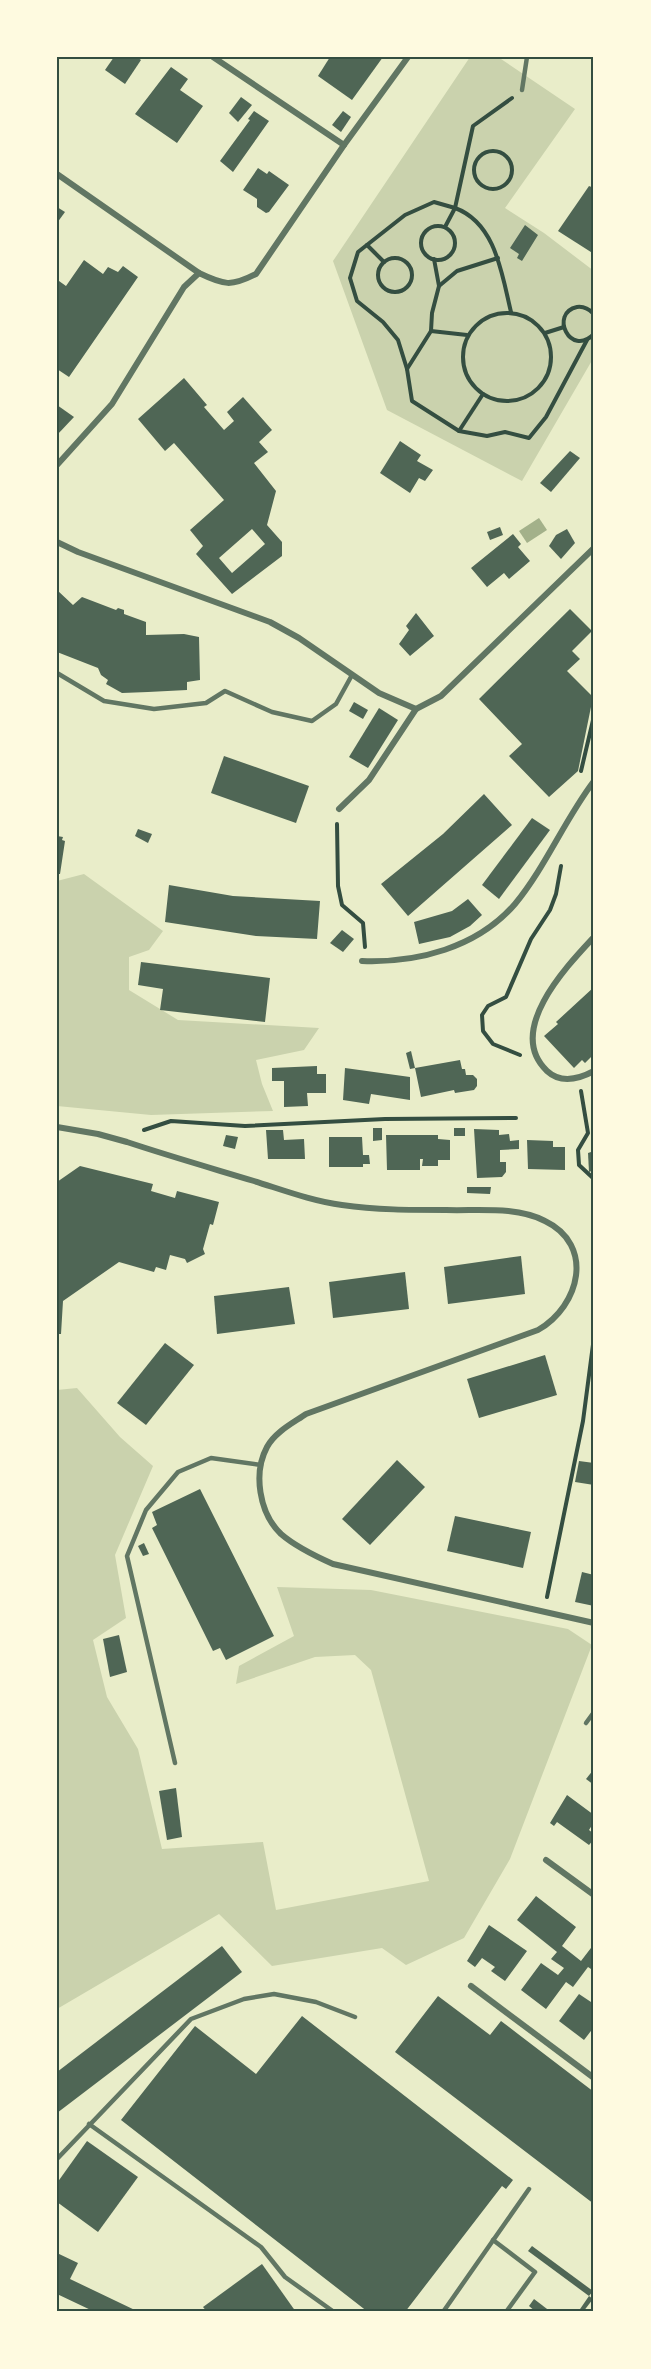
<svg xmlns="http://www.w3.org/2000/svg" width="651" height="2369" font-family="Raleway,sans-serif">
	<rect width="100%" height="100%" fill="#e9edc9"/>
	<!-- green -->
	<g fill="#cad2ad">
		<polygon points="470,57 498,57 575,109 505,208 544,233 594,271 594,357 522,481 387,410 333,261"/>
		<polygon points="84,874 163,931 149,950 129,957 129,990 178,1020 319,1028 304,1050 256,1060 262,1084 273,1111 151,1115 57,1106 57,881"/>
		<polygon points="77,1388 120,1437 153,1466 115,1555 126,1618 93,1640 107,1697 138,1749 162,1849 263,1842 276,1910 429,1881 371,1670 355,1655 315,1657 236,1684 239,1666 294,1636 277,1587 371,1590 568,1629 592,1645 510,1859 464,1938 406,1965 382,1948 272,1966 219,1914 57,2009 57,1390"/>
	</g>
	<!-- water -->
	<polygon fill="#a3b18a" points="539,518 547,530 527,543 519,531"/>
	<!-- building -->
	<g fill="#4f6655" fill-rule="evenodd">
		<polygon points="114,57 137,57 141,60 125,84 105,70"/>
		<polygon points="330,57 383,57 352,100 318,76"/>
		<polygon points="171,67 188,79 180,90 203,106 177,143 135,114"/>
		<polygon points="241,97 252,105 238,122 229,113"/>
		<polygon points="254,111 269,121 233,172 220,161 250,120 248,119"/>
		<polygon points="343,111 351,117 341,132 332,125"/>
		<polygon points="258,168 267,174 269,171 289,185 269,212 266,213 257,207 257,199 243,190"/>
		<polygon points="589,186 594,188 594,254 558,231"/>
		<polygon points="57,207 65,212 57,223"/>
		<polygon points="525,225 538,235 522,261 517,258 519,254 510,248"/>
		<polygon points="84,260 103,274 108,267 118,272 123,266 138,277 69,377 57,369 57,284 59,281 66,286"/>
		<path d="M184,378L207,405L204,407L224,430L234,421L227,412L243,397L272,430L259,442L268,452L254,463L276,491L267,525L282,542V556L232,594L196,554L203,546L190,530L224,500L174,443L165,451L138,419ZM252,529L265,544L232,573L219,558Z"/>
		<polygon points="57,405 74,417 57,435"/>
		<polygon points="400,441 421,455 417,461 433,470 425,481 419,478 410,493 380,473"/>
		<polygon points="570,451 580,458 551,492 540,483"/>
		<polygon points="500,527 503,535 490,540 487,532"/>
		<polygon points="567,529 575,543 561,559 549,546 556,535"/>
		<polygon points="513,534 521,544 518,547 530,561 509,579 504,573 487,587 471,568"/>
		<polygon points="57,590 73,605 82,597 116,610 118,608 124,610 124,614 146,622 146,635 184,634 199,637 200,680 187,682 187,690 148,692 122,693 106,684 108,680 101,675 98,668 57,652"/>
		<polygon points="570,609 592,631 572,651 580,659 567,671 593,697 578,771 549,797 509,756 522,744 479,699"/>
		<polygon points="416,613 434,636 410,656 399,644 409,630 406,626"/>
		<polygon points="354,702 368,710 363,719 349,711"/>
		<polygon points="379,708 398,720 368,768 349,757"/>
		<polygon points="224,756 309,786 296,823 211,793"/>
		<polygon points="484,794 512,825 408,916 381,884 443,834"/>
		<polygon points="532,818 550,830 499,899 482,885"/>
		<polygon points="138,829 152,834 148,843 135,836"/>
		<polygon points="57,836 63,837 62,840 65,841 60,874 57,874"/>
		<polygon points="169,885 233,896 320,901 317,939 256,936 165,922"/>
		<polygon points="468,899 482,915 470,926 450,937 419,944 414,922 452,911"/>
		<polygon points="342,930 354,939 343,952 330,943"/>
		<polygon points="141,962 270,978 265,1022 160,1010 163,989 138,985"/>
		<polygon points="594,987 594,1054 585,1063 582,1060 574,1068 544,1036 558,1024 556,1022"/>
		<polygon points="411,1051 415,1068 410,1069 406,1053"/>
		<polygon points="460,1060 462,1069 465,1069 466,1075 473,1075 477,1079 477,1086 474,1090 455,1093 454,1090 421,1097 415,1068"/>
		<polygon points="317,1066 317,1074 326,1074 326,1093 307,1093 308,1106 284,1107 284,1081 272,1081 272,1068"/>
		<polygon points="345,1068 410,1077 410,1100 371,1094 369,1104 343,1100"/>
		<polygon points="373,1128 382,1128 382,1140 373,1141"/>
		<rect x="454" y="1128" width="11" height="8"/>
		<polygon points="474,1129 499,1130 499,1135 509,1134 510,1141 519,1140 519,1149 500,1150 500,1162 506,1162 506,1172 502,1177 477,1178"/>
		<polygon points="266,1130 283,1130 284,1140 304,1139 305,1159 268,1159"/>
		<polygon points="226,1135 238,1137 235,1149 223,1146"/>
		<polygon points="386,1135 438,1135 438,1139 450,1140 450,1160 438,1160 438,1166 422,1166 423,1159 420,1159 420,1170 387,1170"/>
		<polygon points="329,1137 362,1137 363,1155 369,1155 370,1164 363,1164 363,1167 329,1167"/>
		<polygon points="527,1140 553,1141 553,1147 565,1147 565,1170 528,1169"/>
		<polygon points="594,1151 594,1170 589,1172 588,1153"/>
		<polygon points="80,1166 153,1184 151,1191 175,1198 177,1191 219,1202 213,1225 210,1224 203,1249 205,1254 187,1263 185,1259 170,1255 166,1270 156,1267 154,1272 119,1262 63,1301 61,1334 57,1334 57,1182"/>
		<polygon points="467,1187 491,1187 490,1194 467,1193"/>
		<polygon points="521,1256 525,1294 448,1304 444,1267"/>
		<polygon points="405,1272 409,1309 333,1318 329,1282"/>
		<polygon points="289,1287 295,1324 217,1334 214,1296"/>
		<polygon points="165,1343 194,1365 146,1425 117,1403"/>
		<polygon points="545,1355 557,1395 479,1418 467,1379"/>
		<polygon points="397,1460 425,1487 370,1545 342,1519"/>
		<polygon points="579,1461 594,1463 594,1485 575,1482"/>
		<polygon points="200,1489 274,1636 226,1660 220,1648 213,1651 152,1528 157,1525 152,1512"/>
		<polygon points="455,1516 531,1532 523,1568 447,1551"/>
		<polygon points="144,1543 149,1554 143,1556 138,1546"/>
		<polygon points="582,1572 594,1575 594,1606 575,1602"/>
		<polygon points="119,1635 127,1672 110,1677 103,1639"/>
		<polygon points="594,1769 594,1785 586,1779"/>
		<polygon points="176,1788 182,1837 167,1840 159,1791"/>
		<polygon points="567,1795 594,1815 594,1822 589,1830 594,1834 594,1839 589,1845 557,1822 554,1826 550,1823"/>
		<polygon points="536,1896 576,1927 562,1946 581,1961 594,1944 594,1971 588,1967 573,1987 566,1982 546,2009 521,1990 541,1963 558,1975 564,1968 551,1959 557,1952 517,1920"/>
		<polygon points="489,1925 527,1951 505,1981 491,1971 495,1967 482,1958 475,1967 467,1961"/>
		<polygon points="222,1946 242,1972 57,2113 57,2072"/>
		<polygon points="579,1994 594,2004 594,2027 584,2040 559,2021"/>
		<polygon points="438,1996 490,2035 501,2021 594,2092 594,2204 395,2052"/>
		<polygon points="302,2016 513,2180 506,2189 502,2186 405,2312 368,2312 121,2120 195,2026 256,2074"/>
		<polygon points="87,2141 138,2177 98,2232 57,2202 57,2183"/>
		<polygon points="532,2246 593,2291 589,2296 528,2251"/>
		<polygon points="57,2253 78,2263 70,2279 139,2312 95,2312 57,2294"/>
		<polygon points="262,2264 296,2312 207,2312 203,2307"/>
		<polygon points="589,2296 593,2299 583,2312 578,2312"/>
		<polygon points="534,2299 551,2312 536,2312 529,2306"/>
	</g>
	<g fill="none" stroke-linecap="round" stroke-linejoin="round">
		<!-- path -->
		<g stroke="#344e41" stroke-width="4">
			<polyline points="512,98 473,126 455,208 434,202 405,215 358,252 350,278 357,301 383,322 398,340 407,369 412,401 459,431 487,436 505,432 529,438 546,417 587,340"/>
			<circle cx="493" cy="170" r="19"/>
			<circle cx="438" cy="243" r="17"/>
			<path d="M445,227L455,208C496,223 502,275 511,312"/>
			<polyline points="367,245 384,262"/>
			<circle cx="395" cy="275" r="17"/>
			<polyline points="434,259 439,286"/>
			<circle cx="507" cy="357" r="44"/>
			<path d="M594,314C589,309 584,306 577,307C549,313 570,358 594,334"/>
			<polyline points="431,331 467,335"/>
			<polyline points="545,333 564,327"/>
			<polyline points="407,369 431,331 432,313 439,286 457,271 498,258"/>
			<polyline points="459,431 483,394"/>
			<polyline points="581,771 594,716"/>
			<polyline points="337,824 338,886 342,905 363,923 365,947"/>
			<polyline points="520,1055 493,1044 483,1031 482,1015 488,1006 506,997 531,939 550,910 556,894 561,866"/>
			<polyline points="581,1091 588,1133 578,1150 579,1165 594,1179"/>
			<polyline points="144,1130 171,1121 245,1126 385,1119 516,1118"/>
			<polyline points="547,1597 583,1421 594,1337"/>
		</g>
		<!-- service -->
		<g stroke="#617663" stroke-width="4.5">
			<polyline points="522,90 527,57"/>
			<polyline points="57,673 104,701 154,709 206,703 225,691 272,712 312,721 336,704 352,675"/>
			<polyline points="586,1723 594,1712"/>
			<polyline points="175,1763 127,1556 146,1510 178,1472 211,1458 261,1465"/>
			<polyline points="89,2124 261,2247 285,2277 334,2312"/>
			<polyline points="57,2159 191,2019 244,1999 274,1994 316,2002 355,2017"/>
			<polyline points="493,2240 535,2272 506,2312"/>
			<polyline points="443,2312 529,2189"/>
		</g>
		<!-- minor -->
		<g stroke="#617663" stroke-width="6">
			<polyline points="213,57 344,145"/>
			<path d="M57,174L199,273C224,285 231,287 256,274L344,145L408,57"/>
			<polyline points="57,465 112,404 184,287 199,273"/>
			<polyline points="57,542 78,552 270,622 299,638 379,693 416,709 441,696 594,548"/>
			<polyline points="339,809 369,780 416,709"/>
			<path d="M594,937C566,967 505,1031 547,1071C561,1084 579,1079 594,1071"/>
			<path d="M362,961C417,963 477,948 515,904C545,868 565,819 594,781"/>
			<path d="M57,1127L98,1134L127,1142C169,1156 211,1168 254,1181C283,1190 312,1201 342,1205C376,1210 411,1210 446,1210C478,1211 516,1206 545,1221C595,1245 580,1306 538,1330L306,1414C293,1423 275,1432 267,1447C253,1473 259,1513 281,1534C296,1547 315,1556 333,1564L594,1623"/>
			<polyline points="546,1860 594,1895"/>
			<polyline points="471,1986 594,2078"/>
		</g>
	</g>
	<!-- border -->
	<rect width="651" height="2369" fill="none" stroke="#fefae0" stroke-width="117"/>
	<rect x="58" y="58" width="534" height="2252" fill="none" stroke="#344e41" stroke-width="2"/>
</svg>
